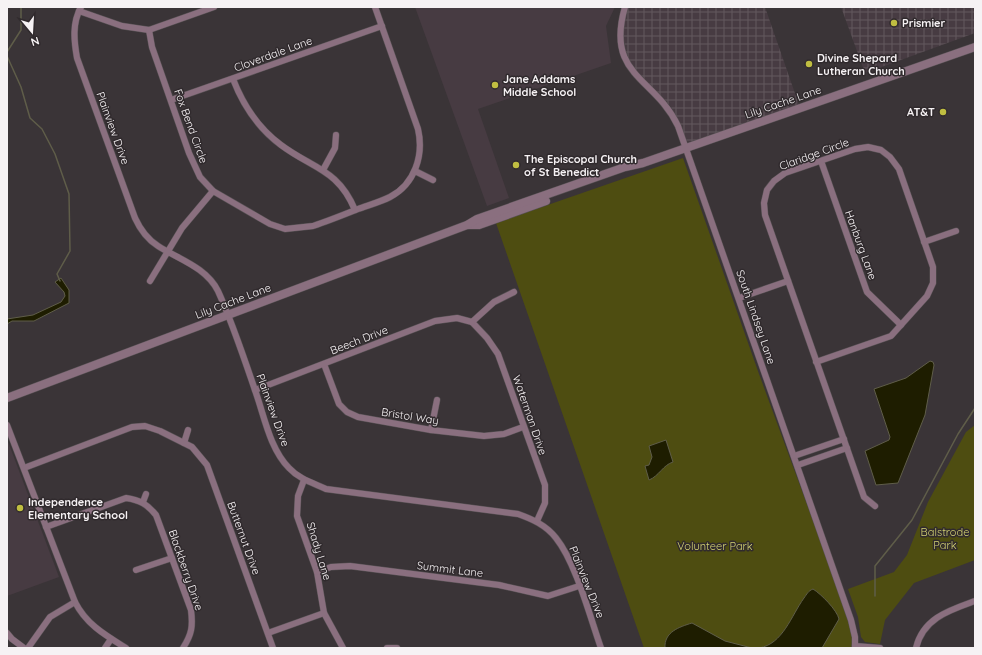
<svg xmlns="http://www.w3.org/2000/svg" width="982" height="655" font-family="Quicksand,sans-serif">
	<defs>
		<pattern id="industrial-grid" width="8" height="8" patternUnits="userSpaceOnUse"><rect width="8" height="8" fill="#473b42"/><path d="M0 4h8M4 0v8" fill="none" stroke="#62585e"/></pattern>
	</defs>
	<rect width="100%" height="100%" fill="#3a3437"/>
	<!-- built -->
	<g fill="#473b42">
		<polygon points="415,7 615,7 606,26 611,63 478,109 509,198 487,206"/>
		<polygon points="7,439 59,577 7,596"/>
	</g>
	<!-- industrial -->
	<g fill="url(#industrial-grid)">
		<polygon points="628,7 765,7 799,105 687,145 678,121 671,107 632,66 626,52 623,36 624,22"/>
		<polygon points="841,7 975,7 975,33 865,73"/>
	</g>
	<!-- park -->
	<g fill="#4e4d11">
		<polygon points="683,158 759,374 855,635 855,648 644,648 496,223"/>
		<polygon points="975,425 975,560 914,583 885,620 880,644 865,642 861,637 858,617 848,589 894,572 907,555 928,502 966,432"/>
	</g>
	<!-- water -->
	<g fill="#1e1d00" stroke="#5f5d49">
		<polygon points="61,278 69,290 69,303 34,321 12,321 7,324 7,319 33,315 61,302 65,296 64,292 55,282"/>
		<polygon points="930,361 933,362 934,365 925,415 898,483 876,485 865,451 889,440 890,437 874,389 906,378"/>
		<path d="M666,440L673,462C663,465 659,476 649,480L645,466L649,465L652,457L649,446Z"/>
		<path d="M813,589C821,594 837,610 839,619L822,648H759C783,644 791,616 804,598C807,594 808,591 813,589Z"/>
		<path d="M692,623L725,641L752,648H665C664,632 679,627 692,623Z"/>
	</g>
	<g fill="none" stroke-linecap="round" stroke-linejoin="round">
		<!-- stream -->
		<g stroke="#5f5d49" stroke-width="1.5">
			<polyline points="7,52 21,30 21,7"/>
			<polyline points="7,56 21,87 30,118 42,129 55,154 69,194 70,251 57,274 60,281"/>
			<polyline points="875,596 875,566 912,520 958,434 975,408"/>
		</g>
		<defs>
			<g id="minor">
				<path d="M81,7C72,23 74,41 77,58L135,218C140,229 147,239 158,246C178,259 206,267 218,291C233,324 245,361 257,396C265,420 271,450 289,468C299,479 313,483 326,489L518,514C532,519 546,525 556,538C576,563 590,617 601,648"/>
				<path d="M625,7C605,76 655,77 678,126L851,620L855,637V648"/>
				<polyline points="79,11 122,26 149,30 214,7"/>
				<path d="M149,30L152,47L189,153L200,177L213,191L270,224L285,229L313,226C328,221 343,215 358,209C369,205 380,202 390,197C415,184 424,155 418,129L375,7"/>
				<path d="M233,79C243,105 258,128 281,145C313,169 338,169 355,210"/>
				<polyline points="171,100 382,26"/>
				<polyline points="821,161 867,292 901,325"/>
				<polyline points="323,170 335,148 336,135"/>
				<polyline points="415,171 433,180"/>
				<polyline points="924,242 956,231"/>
				<polyline points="150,281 182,228 213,191"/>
				<polyline points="739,298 788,281"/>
				<polyline points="472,322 487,338 498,354 545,485 545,503 537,521"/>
				<polyline points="472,322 494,302 514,292"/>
				<polyline points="816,362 891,336 927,296 933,283 933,267 899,169 890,157 881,150 868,147 855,149 785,173 774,181 767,190 764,203 765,215 864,497 875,506"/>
				<polyline points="324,364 339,404 347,412 358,417 431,430 484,436 504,434 523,427"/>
				<polyline points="255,390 435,321 457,318 472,322"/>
				<path d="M7,425L75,602C86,624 105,635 126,648"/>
				<polyline points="431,430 437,400"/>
				<polyline points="184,443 188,430"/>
				<polyline points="794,456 844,439"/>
				<polyline points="798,465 847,448"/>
				<polyline points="24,468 132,427 145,426 160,431 192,447 207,465 273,648"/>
				<polyline points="304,480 298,496 297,516 317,572 324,613 343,648"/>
				<polyline points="143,502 146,494"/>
				<path d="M46,527L126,498C140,500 147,504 156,515L191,610C193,626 192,634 183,648"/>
				<polyline points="136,570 172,558"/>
				<polyline points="317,572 331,567 350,566 499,585 548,596 579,586"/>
				<polyline points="7,633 12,639 24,648"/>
				<polyline points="268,633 324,613"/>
				<polyline points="855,646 880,648"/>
				<polyline points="28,648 50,617 75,602"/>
				<polyline points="105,648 111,639"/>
				<polyline points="387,648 397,648"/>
				<path d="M916,648C923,618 950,610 975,601"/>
			</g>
			<g id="tertiary">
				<polyline points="468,225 479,225 546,201"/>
				<polyline points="7,398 467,225 477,219 625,167 643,163 975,47"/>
			</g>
		</defs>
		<!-- minor casing -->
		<use href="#minor" stroke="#585255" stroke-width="7"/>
		<!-- tertiary casing -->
		<use href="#tertiary" stroke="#585255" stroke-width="9"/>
		<!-- minor -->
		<use href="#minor" stroke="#8a6f7f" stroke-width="6"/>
		<!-- tertiary -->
		<use href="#tertiary" stroke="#8a6f7f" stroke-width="8"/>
	</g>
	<!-- markers -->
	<g fill="#c0be41" stroke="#302a2d" stroke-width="1.5">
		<circle cx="894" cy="23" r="4"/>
		<circle cx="809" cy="64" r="4"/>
		<circle cx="495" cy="85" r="4"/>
		<circle cx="943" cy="112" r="4"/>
		<circle cx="516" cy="165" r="4"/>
		<circle cx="20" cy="508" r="4"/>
	</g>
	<g text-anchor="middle" stroke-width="3" stroke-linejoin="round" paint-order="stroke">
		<!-- poi labels -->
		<g font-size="11" font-weight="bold" fill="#f6f2f4" stroke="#302a2d" text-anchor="start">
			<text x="902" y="27">Prismier</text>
			<text x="817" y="62">Divine Shepard<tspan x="817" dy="13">Lutheran Church</tspan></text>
			<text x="503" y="83">Jane Addams<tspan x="503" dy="13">Middle School</tspan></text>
			<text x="935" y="116" text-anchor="end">AT&amp;T</text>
			<text x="524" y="163">The Episcopal Church<tspan x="524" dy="13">of St Benedict</tspan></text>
			<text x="28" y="506">Independence<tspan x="28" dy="13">Elementary School</tspan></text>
		</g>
		<!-- street labels -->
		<g font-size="11" fill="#f6f2f4" stroke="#302a2d">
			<text transform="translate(273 54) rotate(-20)" y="4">Cloverdale Lane</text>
			<text transform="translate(783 102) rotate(-19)" y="4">Lily Cache Lane</text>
			<text transform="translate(191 126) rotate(70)" y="4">Fox Bend Circle</text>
			<text transform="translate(113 128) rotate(70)" y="4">Plainview Drive</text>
			<text transform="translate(814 154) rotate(-20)" y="4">Claridge Circle</text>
			<text transform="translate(861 245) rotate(70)" y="4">Hanburg Lane</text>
			<text transform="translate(233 301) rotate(-21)" y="4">Lily Cache Lane</text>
			<text transform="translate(756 317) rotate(71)" y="4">South Lindsey Lane</text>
			<text transform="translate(359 340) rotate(-21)" y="4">Beech Drive</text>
			<text transform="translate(273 410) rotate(70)" y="4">Plainview Drive</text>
			<text transform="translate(530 415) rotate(71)" y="4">Waterman Drive</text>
			<text transform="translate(410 416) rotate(9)" y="4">Bristol Way</text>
			<text transform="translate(244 538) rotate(70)" y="4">Butternut Drive</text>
			<text transform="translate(319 551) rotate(73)" y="4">Shady Lane</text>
			<text transform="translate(450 569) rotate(7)" y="4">Summit Lane</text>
			<text transform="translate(186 570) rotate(71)" y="4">Blackberry Drive</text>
			<text transform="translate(587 582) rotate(68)" y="4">Plainview Drive</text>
		</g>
		<!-- park labels -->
		<g font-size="11" fill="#d4d372" stroke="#302a2d">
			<text x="945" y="536">Balstrode<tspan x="945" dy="13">Park</tspan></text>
			<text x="715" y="550">Volunteer Park</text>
		</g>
	</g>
	<!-- border -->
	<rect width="982" height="655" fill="none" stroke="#f6f2f4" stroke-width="16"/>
	<!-- north arrow -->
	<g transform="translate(32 32) rotate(162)" stroke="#302a2d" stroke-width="3" paint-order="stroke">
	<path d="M0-3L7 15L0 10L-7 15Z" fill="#f6f2f4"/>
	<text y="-6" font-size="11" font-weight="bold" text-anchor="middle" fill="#f6f2f4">N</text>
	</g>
</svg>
